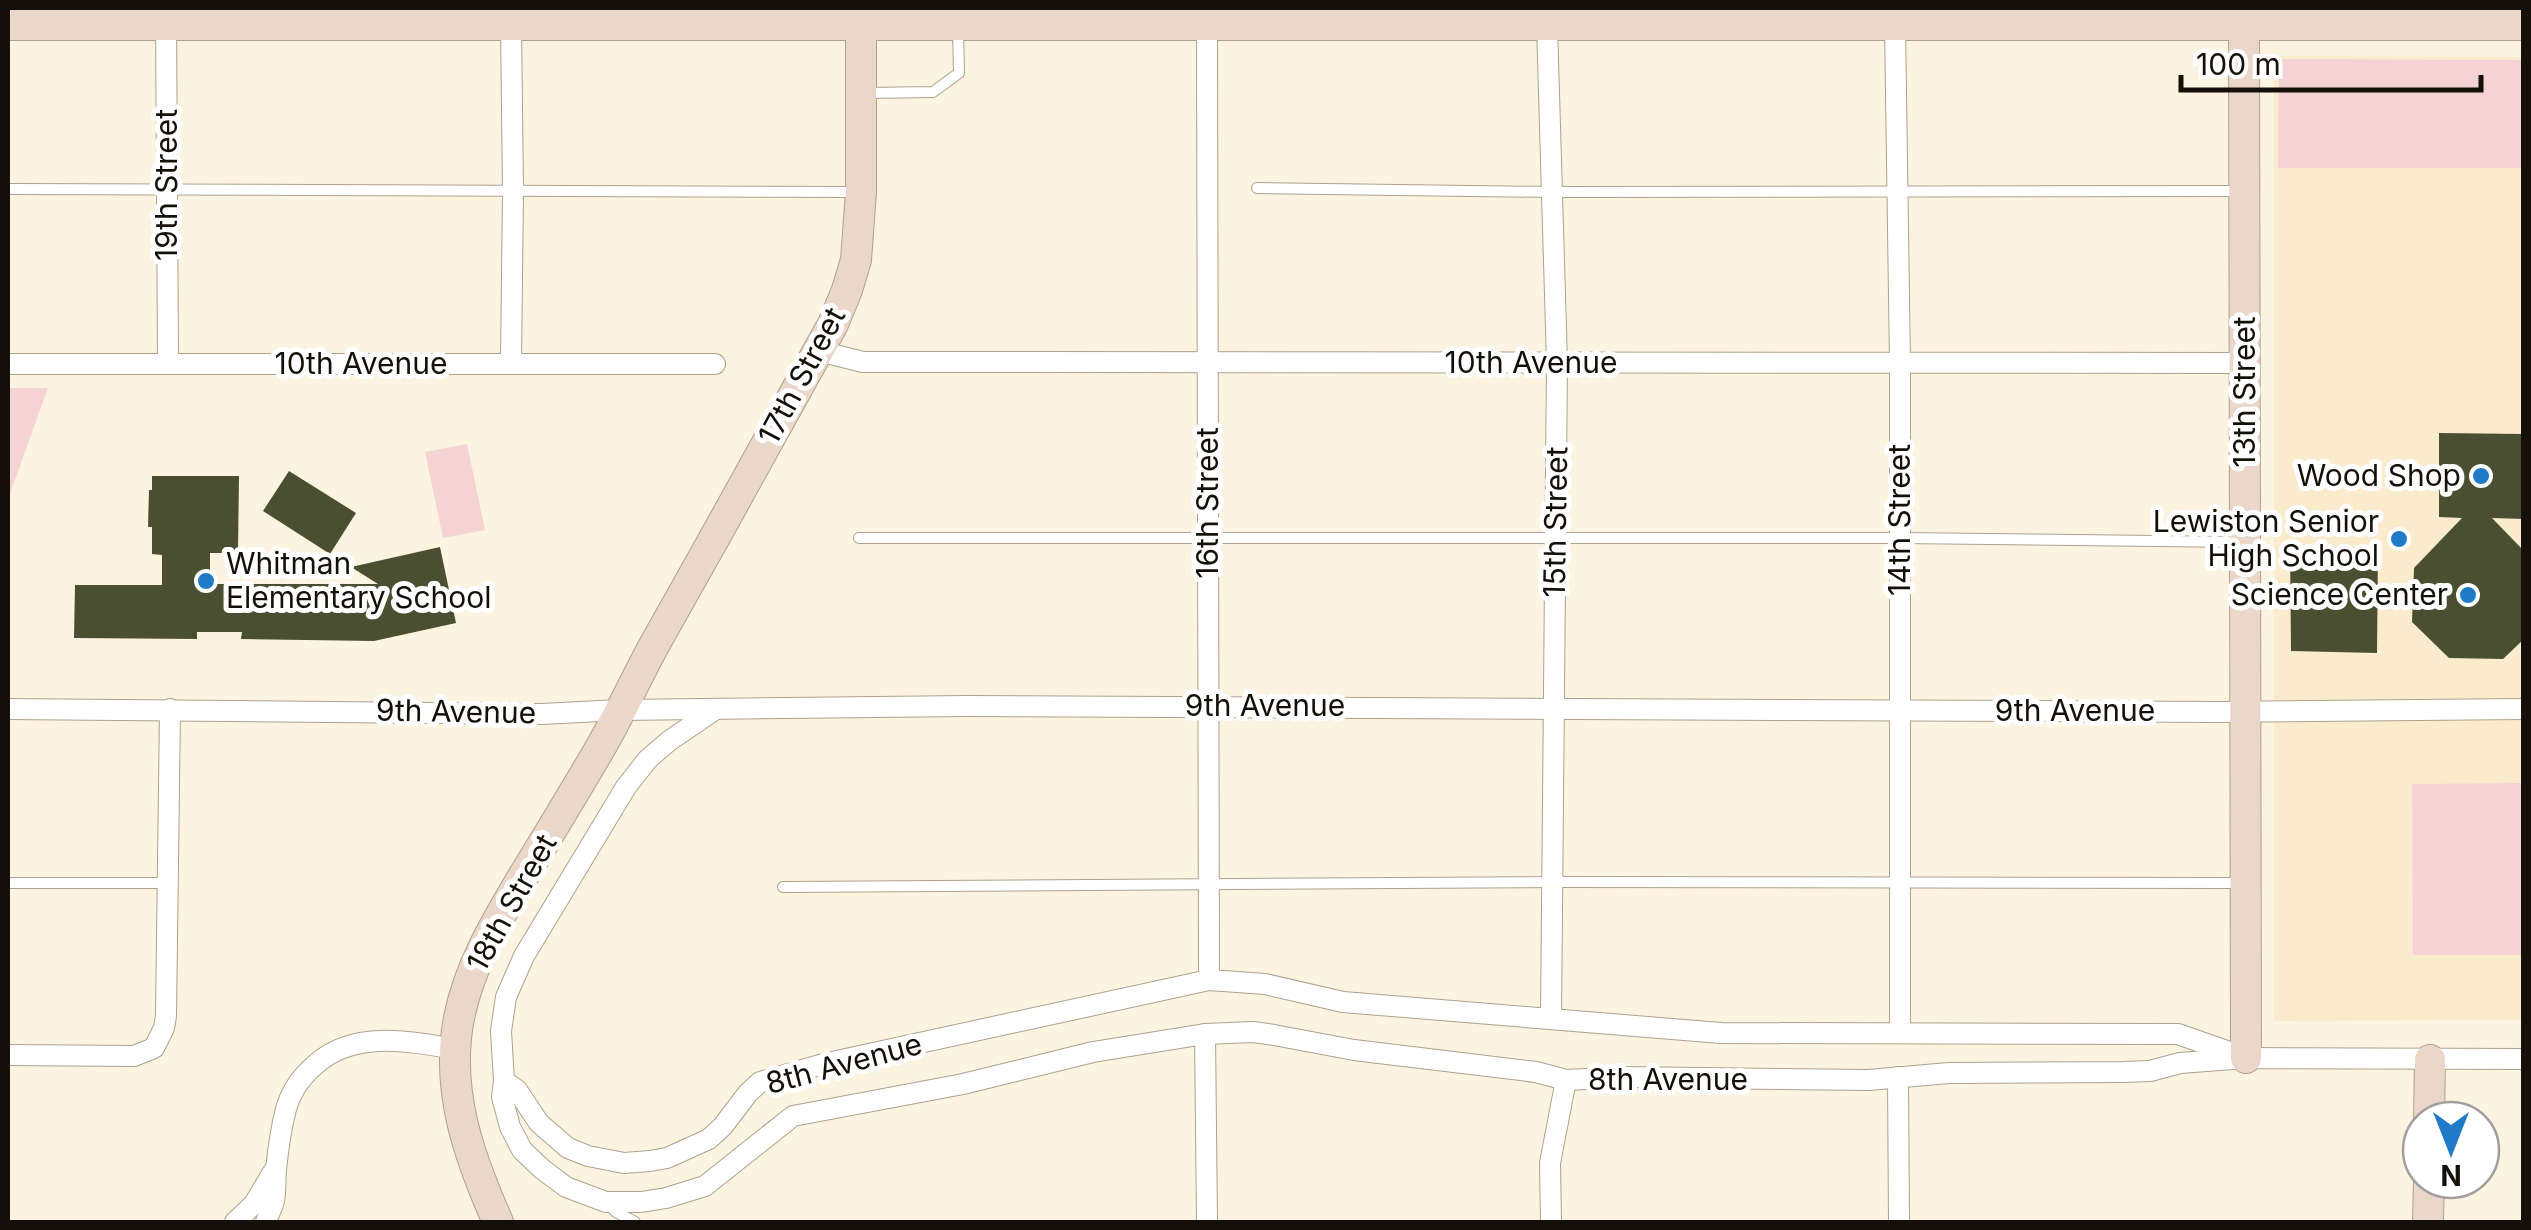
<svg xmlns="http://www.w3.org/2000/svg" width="2531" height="1230" font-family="Inter,sans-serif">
	<rect width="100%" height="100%" fill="#fdf3e1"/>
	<!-- built -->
	<polygon fill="#fbebcd" points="2274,56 2523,57 2523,1020 2274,1021"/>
	<!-- green -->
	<g fill="#f5d3d5">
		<polygon points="2279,59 2523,60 2523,168 2278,168"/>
		<polygon points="8,388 48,388 8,499"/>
		<polygon points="467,444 485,530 443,538 425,452"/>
		<polygon points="2523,783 2523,955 2413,955 2412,784"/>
	</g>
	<!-- building -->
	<g fill="#4b4f32">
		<polygon points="2439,433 2524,434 2524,519 2492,518 2524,551 2524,639 2503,659 2449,658 2412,622 2414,568 2462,518 2439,517"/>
		<polygon points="289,471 356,513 330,554 263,511"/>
		<polygon points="152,476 239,476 238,553 210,553 210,584 378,584 351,567 440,547 456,623 374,641 241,639 242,632 197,632 197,639 74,638 75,585 162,585 162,555 152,554 152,527 148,527 149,490 152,490"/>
		<polygon points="2290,546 2378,548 2377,653 2291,651"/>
	</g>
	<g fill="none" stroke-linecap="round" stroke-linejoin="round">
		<defs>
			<g id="lane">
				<polyline points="866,93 933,92 959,73 958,29"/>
				<polyline points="1257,188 1552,192 2241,191"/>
				<polyline points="8,189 860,192"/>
				<polyline points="859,538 1899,538 2240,542"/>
				<polyline points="8,883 167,883"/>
				<polyline points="783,887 1552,882 2242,883"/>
				<polyline points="607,1203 616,1212 635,1222"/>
			</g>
			<g id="street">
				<polyline points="166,8 168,363"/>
				<polyline points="511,25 513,191 511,364"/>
				<polyline points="1207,25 1209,980"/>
				<polyline points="1547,25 1557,363 1551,1019"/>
				<polyline points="1895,25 1900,364 1900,1032"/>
				<polyline points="819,351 863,362 2245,363"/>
				<polyline points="8,364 715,364"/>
				<polyline points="8,709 542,714 619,710 968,706 2217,712 2524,709"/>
				<polyline points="716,709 669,741 648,759 626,787 524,956 506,997 501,1031 504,1081 502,1097 510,1127 522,1150 542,1169 566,1187 606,1202 641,1202 666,1198 705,1186 793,1116 963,1084 1093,1052 1205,1034 1253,1032 1274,1035 1354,1050 1536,1072 1566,1080 1624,1077 1868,1080 1949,1073 2124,1072 2150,1071 2180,1063 2246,1058 2524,1059"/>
				<polyline points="1205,1034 1207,1222"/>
				<polyline points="8,1055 134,1056 154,1048 164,1028 166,1016 170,709"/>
				<polyline points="1898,1077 1899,1222"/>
				<polyline points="504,1081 517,1090 539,1123 568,1148 588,1156 624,1163 650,1161 667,1158 709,1139 723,1126 748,1093 760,1082 823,1064 1209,980 1265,984 1343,1002 1721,1033 2178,1034 2235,1054"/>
				<polyline points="235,1222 254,1204 275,1169"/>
				<path d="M266,1222C268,1216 272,1208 274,1201C276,1191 275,1180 276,1170C278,1150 281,1128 286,1109C291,1091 301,1077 315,1065C353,1030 408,1041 455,1049"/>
				<polyline points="1551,1222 1550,1163 1566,1080"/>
			</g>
			<g id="secondary">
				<polyline points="8,25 2524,25"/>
				<polyline points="2244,25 2246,1058"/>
				<polyline points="2429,1120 2430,1060"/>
				<path d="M498,1222C469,1157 445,1090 459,1018C469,967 495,924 521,880C546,839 571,798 595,757C616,722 633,685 652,649C713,541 773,433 833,324L847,290L856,260L861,192V9"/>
				<polyline points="2428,1222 2429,1180"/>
			</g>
		</defs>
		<!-- lane casing -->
		<use href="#lane" stroke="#ada18c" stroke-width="12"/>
		<!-- street casing -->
		<use href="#street" stroke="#ada18c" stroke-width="22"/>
		<!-- secondary casing -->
		<use href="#secondary" stroke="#ada18c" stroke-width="32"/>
		<!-- lane -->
		<use href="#lane" stroke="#fff" stroke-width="10"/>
		<!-- street -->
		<use href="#street" stroke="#fff" stroke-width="20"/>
		<!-- secondary -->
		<use href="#secondary" stroke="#ebd6ca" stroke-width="30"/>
	</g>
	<!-- markers -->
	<g fill="#207ac7" stroke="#fff" stroke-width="4">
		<circle cx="2481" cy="476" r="10"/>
		<circle cx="2399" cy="539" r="10"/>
		<circle cx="206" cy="581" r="10"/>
		<circle cx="2468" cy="595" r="10"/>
	</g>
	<g text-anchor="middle" stroke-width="10" stroke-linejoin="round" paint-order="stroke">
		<!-- street labels -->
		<g font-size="30" fill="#141009" stroke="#fff">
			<text transform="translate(167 185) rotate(-90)" y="10">19th Street</text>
			<text x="1531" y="373">10th Avenue</text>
			<text x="361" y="374">10th Avenue</text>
			<text transform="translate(802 376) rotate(-62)" y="10">17th Street</text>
			<text transform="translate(2245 392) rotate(-90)" y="10">13th Street</text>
			<text transform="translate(1208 503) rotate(-90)" y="10">16th Street</text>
			<text transform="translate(1900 520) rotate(-90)" y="10">14th Street</text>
			<text transform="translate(1556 522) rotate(-89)" y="10">15th Street</text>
			<text x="1265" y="716">9th Avenue</text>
			<text x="2075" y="721">9th Avenue</text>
			<text transform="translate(456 712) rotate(1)" y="10">9th Avenue</text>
			<text transform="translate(512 903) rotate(-61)" y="10">18th Street</text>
			<text transform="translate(844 1064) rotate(-15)" y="10">8th Avenue</text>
			<text x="1668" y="1090">8th Avenue</text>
		</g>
		<!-- poi labels -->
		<g font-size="30" fill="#141009" stroke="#fff" text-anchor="end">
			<text x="2461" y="486">Wood Shop</text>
			<text x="2379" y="532">Lewiston Senior<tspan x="2379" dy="34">High School</tspan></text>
			<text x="226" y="574" text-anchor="start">Whitman<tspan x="226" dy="34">Elementary School</tspan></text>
			<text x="2448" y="605">Science Center</text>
		</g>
	</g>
	<!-- border -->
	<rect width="2531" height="1230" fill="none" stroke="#141009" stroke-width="20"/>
	<!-- north arrow -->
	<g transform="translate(2451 1150) rotate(180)"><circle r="48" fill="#ffffff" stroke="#a19f9d" stroke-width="2.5"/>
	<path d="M0-8L18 38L0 25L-18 38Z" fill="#207ac7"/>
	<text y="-15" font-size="28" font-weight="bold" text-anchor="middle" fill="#141009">N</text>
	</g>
	<!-- scale -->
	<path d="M2181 75v15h300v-15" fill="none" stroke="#141009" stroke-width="5"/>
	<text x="2196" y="75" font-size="30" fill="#141009" stroke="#ffffff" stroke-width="8" paint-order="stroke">100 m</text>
</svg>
